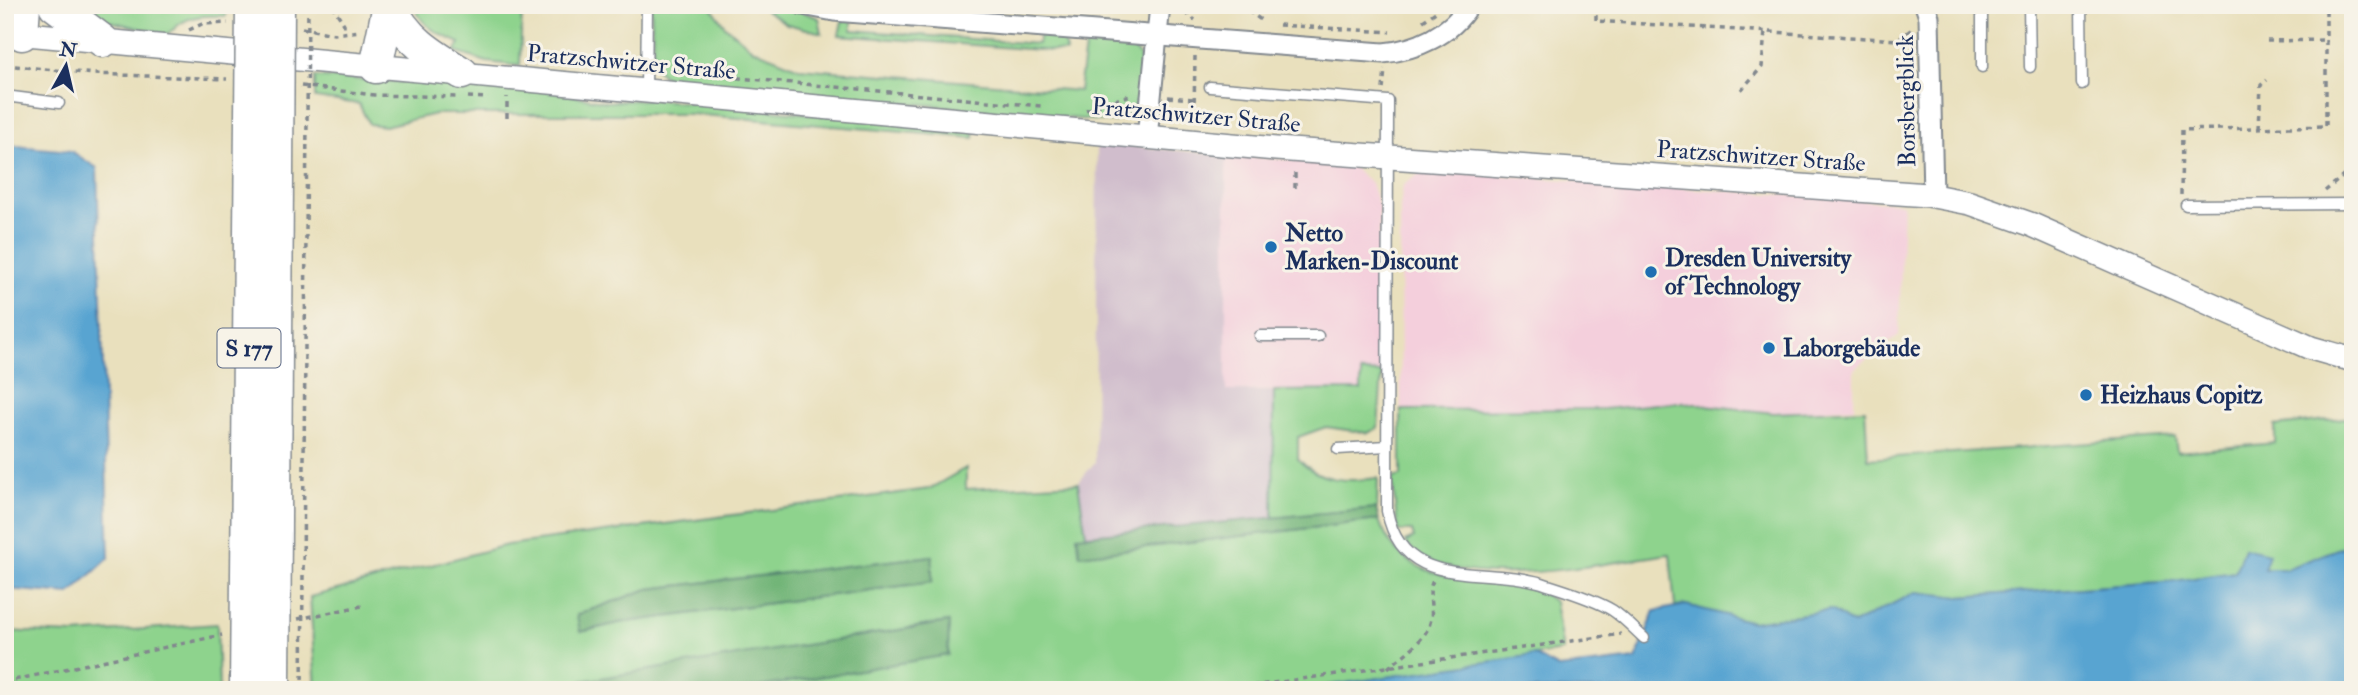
<svg xmlns="http://www.w3.org/2000/svg" width="2358" height="695" font-family="'IM FELL Double Pica',serif">
	<rect width="100%" height="100%" fill="#f7f3e8"/>
	<filter id="ink" filterUnits="userSpaceOnUse"><feTurbulence type="fractalNoise" baseFrequency=".0143" numOctaves="2"/><feDisplacementMap in="SourceGraphic" scale="14" xChannelSelector="R" yChannelSelector="G"/><feConvolveMatrix kernelMatrix="1 2 1 2 8 2 1 2 1" color-interpolation-filters="sRGB"/></filter>
	<filter id="wash" filterUnits="userSpaceOnUse"><feTurbulence type="fractalNoise" baseFrequency=".00686" numOctaves="4" result="noise"/><feDisplacementMap in="SourceGraphic" scale="28" xChannelSelector="R" yChannelSelector="G"/><feGaussianBlur stdDeviation="1.57" result="paint"/><feColorMatrix in="noise" values="0 0 0 0 0 0 0 0 0 0 0 0 0 0 0 0 0 1.4 0 .05"/><feComposite in="paint" operator="in"/></filter>
	<g filter="url(#wash)">
		<rect width="100%" height="100%" fill="#e9e0bd"/>
		<!-- built -->
		<g fill="#f4cfdc">
			<polygon points="1226,155 1350,165 1371,183 1379,207 1382,373 1361,372 1361,390 1226,391"/>
			<polygon points="1435,171 1903,203 1899,335 1854,369 1854,407 1774,413 1679,402 1603,409 1401,410 1400,208 1403,185 1419,174"/>
		</g>
		<!-- industrial -->
		<polygon fill="#d0bdcc" points="1097,143 1226,155 1226,391 1274,391 1273,518 1086,535 1078,483 1095,462"/>
		<!-- green -->
		<g fill="#8ed38d" stroke="#548176" stroke-width="2" fill-rule="evenodd">
			<path d="M66,5H227L226,16C213,16 197,14 185,21C177,24 174,31 166,34L82,15Z"/>
			<path d="M414,5H522L520,66L487,62L455,52L460,43C440,35 421,27 414,5Z"/>
			<path d="M651,5H710L725,26L753,49L799,68L1079,91L1086,40H1127L1140,57C1142,85 1142,113 1112,122L670,81L654,67Z"/>
			<polygon points="758,5 785,5 819,18 822,33 787,24"/>
			<polygon points="852,18 852,30 1038,44 1040,32 1063,38 1066,52 839,35 842,21"/>
			<polygon points="315,77 544,90 607,102 650,99 975,129 974,138 690,114 435,114 385,126 369,124 359,104 315,98"/>
			<path d="M1361,372L1382,373L1378,428L1368,433L1326,427L1298,437V459C1319,482 1348,482 1378,478L1377,508L1273,518L1274,391L1361,390Z"/>
			<path d="M1679,402L1774,413L1865,409L1868,459L2175,437L2177,452L2275,443V426L2353,417V543L2286,569H2264L2244,548L2235,572L2174,581L1960,597L1916,592L1853,624L1831,610L1753,622L1686,605L1675,607L1670,554C1607,562 1449,599 1405,542L1414,538L1412,531H1398L1392,478L1401,476V410L1603,409Z"/>
			<path d="M966,468V489L1078,483L1086,535L1077,537L1080,555L1379,520C1397,575 1450,578 1500,583C1512,584 1527,583 1537,589C1543,592 1549,598 1555,602L1563,651L1299,690H742L948,655V622L562,685V690H316L310,597L507,545L929,489ZM932,556L931,582L619,623L581,632L577,615L648,589Z"/>
			<polygon points="217,624 219,690 5,690 5,631 74,634"/>
		</g>
		<!-- forest -->
		<g fill="#72b578" stroke="#46726b" stroke-width="2">
			<polygon points="1376,508 1379,520 1080,555 1077,536"/>
			<polygon points="932,556 932,582 619,623 580,632 577,615 648,589"/>
			<polygon points="949,622 948,655 742,690 562,690 562,684"/>
		</g>
		<!-- water -->
		<g fill="#59a4d1" stroke="#3a6a98" stroke-width="2">
			<polygon points="5,145 71,151 97,168 109,558 70,594 5,589"/>
			<polygon points="2353,543 2353,690 1299,690 1534,655 1558,668 1636,659 1655,611 1686,605 1753,622 1831,610 1853,624 1916,592 1960,597 2174,581 2235,572 2244,548 2269,554 2264,569 2286,569"/>
		</g>
	</g>
	<g filter="url(#ink)">
		<g fill="none" stroke-linecap="round" stroke-linejoin="round">
			<defs>
				<g id="service">
					<polyline points="1982,5 1982,67"/>
					<polyline points="2029,5 2030,67"/>
					<polyline points="2081,5 2082,84"/>
					<path d="M1210,87L1388,101L1387,511C1403,593 1483,565 1542,583C1563,590 1592,598 1612,610C1623,617 1634,629 1644,638"/>
					<polyline points="646,89 647,5"/>
					<polyline points="5,96 59,103"/>
					<polyline points="2186,205 2353,204"/>
					<polyline points="1260,336 1318,336"/>
					<polyline points="1338,449 1387,446"/>
				</g>
				<g id="minor">
					<path d="M803,5L834,11L1383,53C1416,50 1451,35 1469,5"/>
					<polyline points="1925,5 1929,17 1933,196"/>
					<polyline points="1147,138 1160,5"/>
				</g>
				<polyline id="tertiary" points="5,32 1276,149 1928,195 1970,203 2030,224 2311,348 2353,360"/>
				<g id="trunk">
					<polyline points="55,5 103,41"/>
					<path d="M390,5C404,38 432,55 462,73"/>
					<polyline points="22,34 24,5"/>
					<polyline points="376,67 389,5"/>
				</g>
			</defs>
			<!-- service casing -->
			<use href="#service" stroke="#82888e" stroke-width="13"/>
			<!-- minor casing -->
			<use href="#minor" stroke="#82888e" stroke-width="23"/>
			<!-- tertiary casing -->
			<use href="#tertiary" stroke="#82888e" stroke-width="26"/>
			<!-- trunk casing -->
			<use href="#trunk" stroke="#82888e" stroke-width="35"/>
			<!-- path -->
			<g stroke="#82888e" stroke-width="3.5" stroke-dasharray="5 5" stroke-linecap="butt">
				<polyline points="332,5 344,24 344,34"/>
				<polyline points="1070,5 1112,8 1117,5"/>
				<polyline points="1181,5 1180,9 1195,20"/>
				<polyline points="1240,5 1261,20 1261,24"/>
				<polyline points="1596,5 1596,21 1898,40 1913,28"/>
				<polyline points="1423,21 1437,11"/>
				<polyline points="1279,25 1390,32"/>
				<polyline points="302,28 334,34 360,31"/>
				<polyline points="189,30 202,24 228,23"/>
				<polyline points="2267,41 2326,40"/>
				<polyline points="1195,56 1194,112 1201,122"/>
				<polyline points="5,65 94,74 227,79"/>
				<polyline points="707,75 1041,106"/>
				<polyline points="301,86 374,95 457,97"/>
				<polyline points="1383,89 1385,69"/>
				<polyline points="1741,90 1762,67 1765,31"/>
				<polyline points="468,97 488,98"/>
				<polyline points="1168,97 1194,99"/>
				<polyline points="1086,110 1133,94"/>
				<polyline points="507,118 507,97"/>
				<polyline points="2259,128 2261,85 2267,80"/>
				<polyline points="1295,188 1295,168"/>
				<polyline points="2325,191 2353,168"/>
				<polyline points="2181,195 2182,130 2326,126 2326,5"/>
				<polyline points="298,619 362,606"/>
				<path d="M1388,668C1402,656 1425,641 1430,623C1435,608 1425,593 1434,579"/>
				<polyline points="5,682 222,635"/>
				<polyline points="1223,690 1621,634"/>
			</g>
			<!-- service -->
			<use href="#service" stroke="#fff" stroke-width="10"/>
			<!-- minor -->
			<use href="#minor" stroke="#fff" stroke-width="19"/>
			<!-- tertiary -->
			<use href="#tertiary" stroke="#fff" stroke-width="23"/>
			<!-- trunk -->
			<use href="#trunk" stroke="#fff" stroke-width="32"/>
			<defs>
				<g id="trunk-bridge">
					<polyline points="246,690 252,5"/>
					<polyline points="274,690 278,5"/>
				</g>
			</defs>
			<!-- trunk-bridge casing -->
			<use href="#trunk-bridge" stroke="#82888e" stroke-width="35" stroke-linecap="butt"/>
			<!-- path-bridge -->
			<polyline stroke="#82888e" stroke-width="3.5" stroke-dasharray="5 5" stroke-linecap="butt" points="302,690 308,5"/>
			<!-- trunk-bridge -->
			<use href="#trunk-bridge" stroke="#fff" stroke-width="32"/>
		</g>
	</g>
	<!-- markers -->
	<g fill="#1f6fb2" stroke="#f7f3e8" stroke-width="2.5">
		<circle cx="1271" cy="247" r="7"/>
		<circle cx="1651" cy="272" r="7"/>
		<circle cx="1769" cy="348" r="7"/>
		<circle cx="2086" cy="395" r="7"/>
	</g>
	<g text-anchor="middle" stroke-width="6" stroke-linejoin="round" paint-order="stroke">
		<!-- shield labels -->
		<rect fill="#f7f3e8" stroke="#5d6a87" stroke-width="2" x="217.5" y="328.5" width="63" height="39" rx="5"/>
		<g font-size="23" font-weight="bold" fill="#1b2f5e">
			<text x="249" y="356">S 177</text>
		</g>
		<!-- street labels -->
		<g font-size="24" fill="#1b2f5e" stroke="#f7f3e8">
			<text transform="translate(631 62) rotate(5)" y="8">Pratzschwitzer Straße</text>
			<text transform="translate(1906 101) rotate(-91)" y="8">Borsbergblick</text>
			<text transform="translate(1196 115) rotate(5)" y="8">Pratzschwitzer Straße</text>
			<text transform="translate(1761 156) rotate(4)" y="8">Pratzschwitzer Straße</text>
		</g>
		<!-- poi labels -->
		<g font-size="24" font-weight="bold" fill="#1b2f5e" stroke="#f7f3e8" text-anchor="start">
			<text x="1285" y="241">Netto<tspan x="1285" dy="28">Marken-Discount</tspan></text>
			<text x="1665" y="266">Dresden University<tspan x="1665" dy="28">of Technology</tspan></text>
			<text x="1783" y="356">Laborgebäude</text>
			<text x="2100" y="403">Heizhaus Copitz</text>
		</g>
	</g>
	<!-- margin -->
	<rect width="2358" height="695" fill="none" stroke="#f7f3e8" stroke-width="28"/>
	<!-- north arrow -->
	<g transform="translate(66 66) rotate(8)" stroke="#f7f3e8" stroke-width="5" paint-order="stroke">
	<path d="M0-5L12 26L0 18L-12 26Z" fill="#1b2f5e"/>
	<text y="-10" font-size="19" font-weight="bold" text-anchor="middle" fill="#1b2f5e">N</text>
	</g>
</svg>
